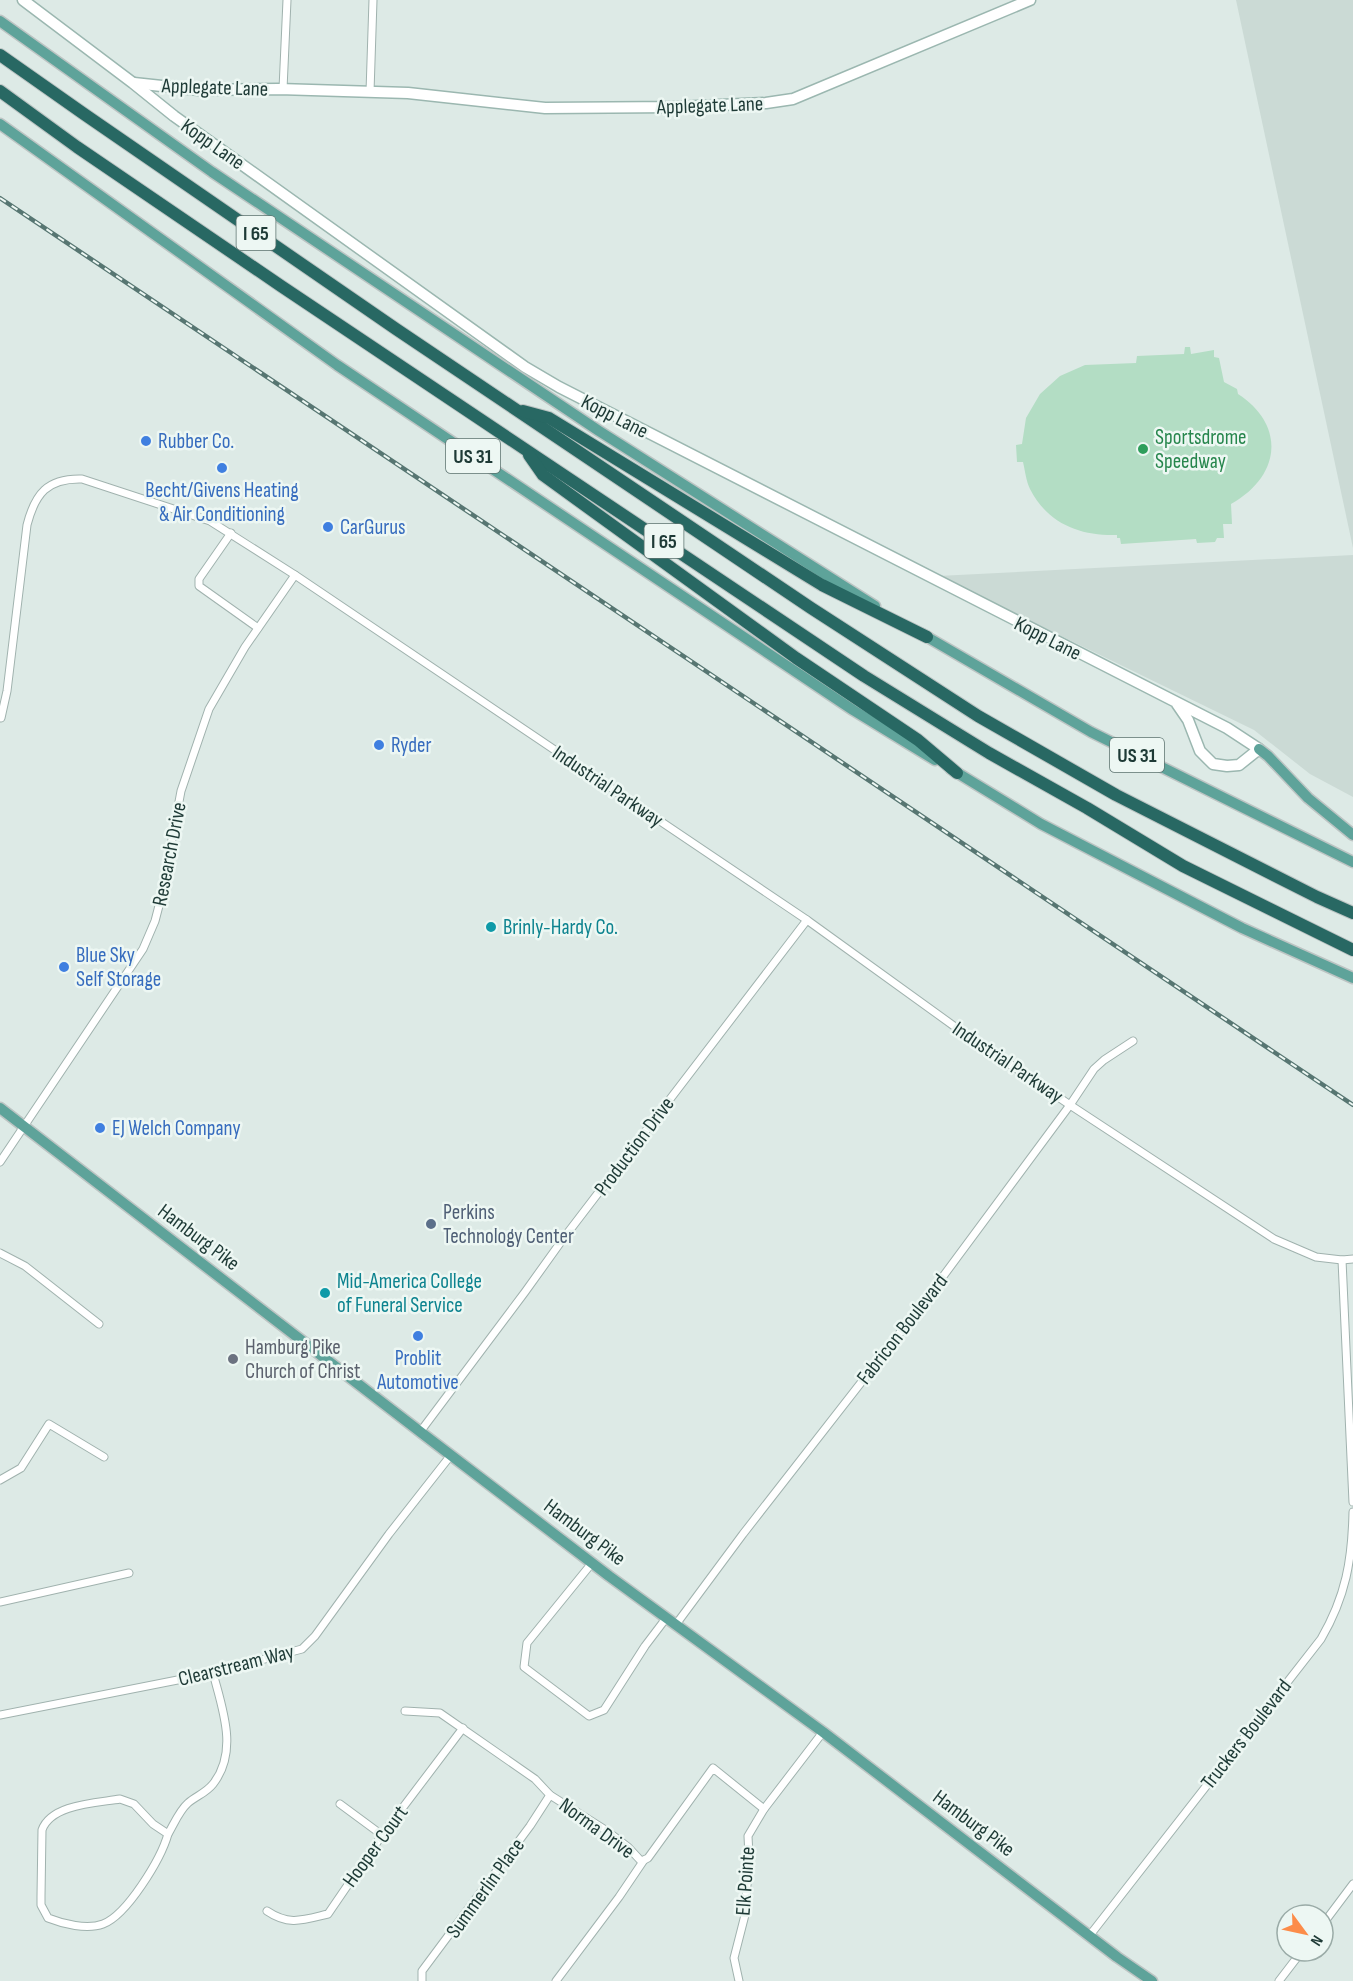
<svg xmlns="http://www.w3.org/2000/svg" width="1353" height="1981" font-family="'Sofia Sans Condensed',sans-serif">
	<rect width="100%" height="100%" fill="#ddeae6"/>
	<!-- built -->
	<g fill="#cbdad5">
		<polygon points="1236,0 1353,0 1353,548"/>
		<polygon points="1353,555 1353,797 1310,774 1254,730 938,576"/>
	</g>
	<!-- green -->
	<path fill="#b3ddc4" d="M1185,347H1190L1191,354L1214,350V357L1219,358L1224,382L1237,389L1238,394C1287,426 1280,477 1231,504L1232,524H1223L1224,538H1217L1215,542L1197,543L1196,539L1121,544L1120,538H1117V535C1080,536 1048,524 1030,489C1026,481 1025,470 1023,462H1017L1016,445L1022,444L1026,418L1040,394L1060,376L1085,365L1136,363L1137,356L1184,354Z"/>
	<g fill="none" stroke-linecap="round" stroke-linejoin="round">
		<defs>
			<g id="street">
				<polyline points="283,89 287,0"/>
				<polyline points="370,92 373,0"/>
				<polyline points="231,533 199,579 199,586 258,628"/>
				<path d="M1,718L7,691L27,525C35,494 47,478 82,479L210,521L295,575L807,920L958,1029L1070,1105L1274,1239L1316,1257L1342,1260L1353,1259"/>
				<polyline points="0,1162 143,949 155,921 161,898 181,791 209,709 245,647 295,575"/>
				<polyline points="0,1253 25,1266 99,1324"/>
				<polyline points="1342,1260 1353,1502"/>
				<polyline points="420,1432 525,1292 563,1239 807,920"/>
				<polyline points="0,1480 21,1468 49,1424 104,1457"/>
				<polyline points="592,1563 527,1643 524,1667 589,1716 604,1710 645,1646 667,1617"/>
				<polyline points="0,1602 129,1573"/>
				<polyline points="677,1623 743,1534 927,1298 1070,1105 1094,1069 1104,1060 1133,1041"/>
				<polyline points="405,1711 440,1713 535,1779 550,1795 607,1831 628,1847 641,1861 644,1860"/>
				<polyline points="0,1715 213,1673 302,1649 315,1636 389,1534 451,1455"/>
				<path d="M120,1799L134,1804L153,1824L168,1834C161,1859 127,1915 103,1924C87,1930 63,1924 48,1918L41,1905V1896L42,1830C51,1804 97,1803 120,1799Z"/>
				<polyline points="340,1804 382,1835"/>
				<path d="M168,1834C174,1824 179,1811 188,1803C196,1796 206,1793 213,1784C239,1751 222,1708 213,1673"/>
				<path d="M267,1911C289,1926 303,1920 328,1914L382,1835L463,1728"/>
				<polyline points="1323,1924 1353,1884"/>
				<path d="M1090,1935L1321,1639C1346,1596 1352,1560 1353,1512"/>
				<polyline points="422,1981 422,1971 530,1826 550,1795"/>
				<polyline points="556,1981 619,1897 644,1860 648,1858 713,1768 764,1809"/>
				<polyline points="739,1981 734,1958 745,1915 749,1856 748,1836 764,1809 823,1732"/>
				<polyline points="1279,1981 1302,1951"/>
			</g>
			<g id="secondary">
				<polyline points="23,0 133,83 174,116 525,367 559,387 1227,728 1259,749 1239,765 1227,766 1213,764 1200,751 1188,720 1177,704"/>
				<polyline points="134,83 199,90 279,89 408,93 545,108 676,107 766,103 793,99 1030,0"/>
			</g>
			<g id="primary">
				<polyline points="0,21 212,172 599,431 875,606"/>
				<polyline points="0,124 337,365 853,710 935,760"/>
				<polyline points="922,634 1091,732 1353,862"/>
				<polyline points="1259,749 1268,756 1308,798 1353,835"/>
				<polyline points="951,769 1041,824 1242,928 1353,978"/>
				<polyline points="0,1108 427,1437 609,1576 823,1732 1117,1957 1152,1981"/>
			</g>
			<g id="highway">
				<polyline points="0,55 84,114 396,329 811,608 978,716 1116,795 1317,897 1353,913"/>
				<polyline points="0,91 77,147 281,286 864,676 989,753 1087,808 1183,866 1353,950"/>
				<polyline points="523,411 549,418 822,585 927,637"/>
				<polyline points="529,455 543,475 796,658 918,740 957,773"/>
			</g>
		</defs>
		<!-- street casing -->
		<use href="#street" stroke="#a0b2ae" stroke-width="9"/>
		<!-- secondary casing -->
		<use href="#secondary" stroke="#9bb7b0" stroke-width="13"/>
		<!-- primary casing -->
		<use href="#primary" stroke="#bcc4c3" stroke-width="13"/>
		<!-- highway casing -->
		<use href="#highway" stroke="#bcc4c3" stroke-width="14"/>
		<!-- street -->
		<use href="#street" stroke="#fff" stroke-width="7"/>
		<!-- secondary -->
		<use href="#secondary" stroke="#fff" stroke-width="10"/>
		<!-- primary -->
		<use href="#primary" stroke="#5ea39a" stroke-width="10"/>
		<!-- highway -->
		<use href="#highway" stroke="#286863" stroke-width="12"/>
		<defs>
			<polyline id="rail" points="0,198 1353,1105"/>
		</defs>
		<!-- rail casing -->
		<use href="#rail" stroke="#577672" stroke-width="4.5"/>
		<!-- rail -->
		<use href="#rail" stroke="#edf7f3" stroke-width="2" stroke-dasharray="7" stroke-linecap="butt"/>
	</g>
	<!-- markers -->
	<g fill="#3f7fe0" stroke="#edf7f3" stroke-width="2">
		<circle cx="146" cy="441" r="6"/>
		<circle cx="222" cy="468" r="6"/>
		<circle cx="328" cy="527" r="6"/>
		<circle cx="379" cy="745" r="6"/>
		<circle cx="64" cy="967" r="6"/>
		<circle cx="100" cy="1128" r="6"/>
		<circle cx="418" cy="1336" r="6"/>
	</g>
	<circle fill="#2e9e5b" stroke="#edf7f3" stroke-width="2" cx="1143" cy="449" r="6"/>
	<g fill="#0f9aa8" stroke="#edf7f3" stroke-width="2">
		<circle cx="491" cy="927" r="6"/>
		<circle cx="325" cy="1293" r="6"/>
	</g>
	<circle fill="#5c6f8a" stroke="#edf7f3" stroke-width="2" cx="431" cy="1224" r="6"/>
	<circle fill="#6b7280" stroke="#edf7f3" stroke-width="2" cx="233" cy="1359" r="6"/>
	<g text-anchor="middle" stroke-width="5" stroke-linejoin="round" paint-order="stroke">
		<!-- shield labels -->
		<g fill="#edf7f3" stroke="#5c736f" stroke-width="1.5">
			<rect x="236.5" y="216" width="39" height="34" rx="4.5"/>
			<rect x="446" y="439" width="54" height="34" rx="4.5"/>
			<rect x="644.5" y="524" width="39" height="34" rx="4.5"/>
			<rect x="1110" y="738" width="54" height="34" rx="4.5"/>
		</g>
		<g font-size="20" font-weight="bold" fill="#1e3a36">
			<text x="256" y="240">I 65</text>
			<text x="473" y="463">US 31</text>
			<text x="664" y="548">I 65</text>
			<text x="1137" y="762">US 31</text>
		</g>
		<!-- street labels -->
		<g font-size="21" fill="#1e3a36" stroke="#edf7f3">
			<text transform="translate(215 87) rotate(2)" y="7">Applegate Lane</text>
			<text transform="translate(710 105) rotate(-2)" y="7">Applegate Lane</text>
			<text transform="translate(213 144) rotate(35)" y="7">Kopp Lane</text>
			<text transform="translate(615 416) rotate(27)" y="7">Kopp Lane</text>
			<text transform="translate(1048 638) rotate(27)" y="7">Kopp Lane</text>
			<text transform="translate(608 786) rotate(34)" y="7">Industrial Parkway</text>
			<text transform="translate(169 854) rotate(-79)" y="7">Research Drive</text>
			<text transform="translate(1008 1062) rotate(34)" y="7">Industrial Parkway</text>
			<text transform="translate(634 1146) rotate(-53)" y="7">Production Drive</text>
			<text transform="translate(199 1237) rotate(37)" y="7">Hamburg Pike</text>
			<text transform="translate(902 1329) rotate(-52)" y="7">Fabricon Boulevard</text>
			<text transform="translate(585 1532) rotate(37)" y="7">Hamburg Pike</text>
			<text transform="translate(236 1665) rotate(-14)" y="7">Clearstream Way</text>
			<text transform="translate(1246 1734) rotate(-52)" y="7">Truckers Boulevard</text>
			<text transform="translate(974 1823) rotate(37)" y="7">Hamburg Pike</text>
			<text transform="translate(597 1828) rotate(36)" y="7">Norma Drive</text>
			<text transform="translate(375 1846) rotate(-54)" y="7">Hooper Court</text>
			<text transform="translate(745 1881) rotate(-86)" y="7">Elk Pointe</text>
			<text transform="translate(485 1888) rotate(-54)" y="7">Summerlin Place</text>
		</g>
		<!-- leisure labels -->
		<g font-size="21" fill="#27864d" stroke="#edf7f3" text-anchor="start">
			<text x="1155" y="444">Sportsdrome<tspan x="1155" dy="24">Speedway</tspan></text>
		</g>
		<!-- shop labels -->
		<g font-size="21" fill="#366cbe" stroke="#edf7f3" text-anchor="start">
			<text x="158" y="448">Rubber Co.</text>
			<text x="222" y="497" text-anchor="middle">Becht/Givens Heating<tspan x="222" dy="24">&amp; Air Conditioning</tspan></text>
			<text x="340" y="534">CarGurus</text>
			<text x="391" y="752">Ryder</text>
			<text x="76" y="962">Blue Sky<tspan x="76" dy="24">Self Storage</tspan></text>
			<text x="112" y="1135">EJ Welch Company</text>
			<text x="418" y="1365" text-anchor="middle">Problit<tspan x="418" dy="24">Automotive</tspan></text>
		</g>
		<!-- culture labels -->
		<g font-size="21" fill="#0d838f" stroke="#edf7f3" text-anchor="start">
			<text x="503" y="934">Brinly-Hardy Co.</text>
			<text x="337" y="1288">Mid-America College<tspan x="337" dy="24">of Funeral Service</tspan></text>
		</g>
		<!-- service labels -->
		<g font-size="21" fill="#4e5e75" stroke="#edf7f3" text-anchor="start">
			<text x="443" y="1219">Perkins<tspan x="443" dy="24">Technology Center</tspan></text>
		</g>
		<!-- worship labels -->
		<g font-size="21" fill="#5b616d" stroke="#edf7f3" text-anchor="start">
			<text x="245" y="1354">Hamburg Pike<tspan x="245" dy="24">Church of Christ</tspan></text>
		</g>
	</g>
	<!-- north arrow -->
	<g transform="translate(1305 1933) rotate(123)"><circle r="28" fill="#edf7f3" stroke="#9aaba7" stroke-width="1.5"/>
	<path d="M0-4.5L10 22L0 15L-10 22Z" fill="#fc8c49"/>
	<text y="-9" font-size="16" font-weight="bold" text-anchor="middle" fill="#1e3a36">N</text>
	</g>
</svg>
